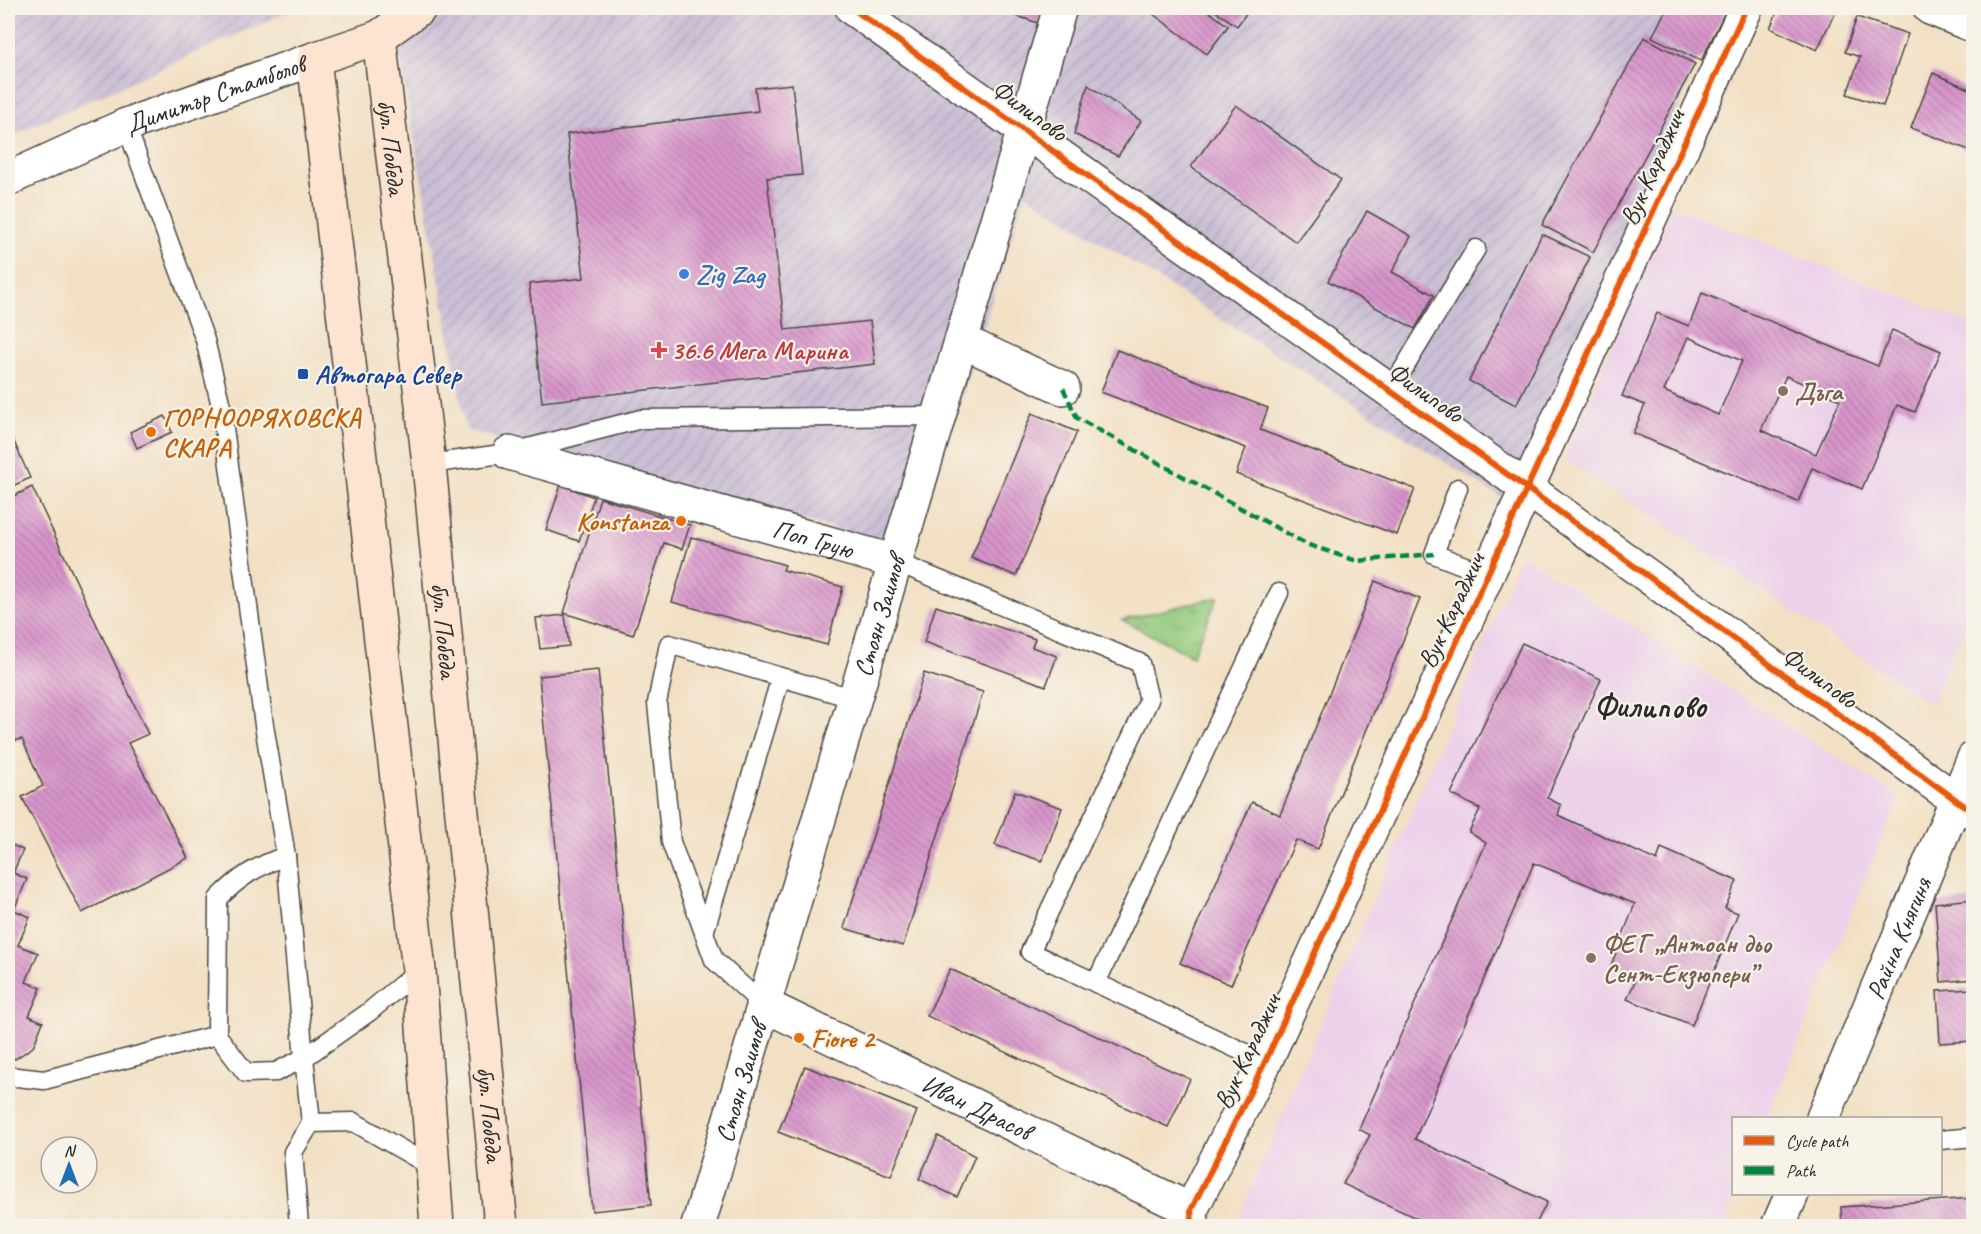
<svg xmlns="http://www.w3.org/2000/svg" width="1981" height="1234" font-family="Caveat,sans-serif">
	<defs>
		<pattern id="industrial-furrows" width="10" height="10" patternUnits="userSpaceOnUse" patternTransform="scale(1.5)"><rect width="10" height="10" fill="#cbbfd5"/><path d="M-1 1l2-2M0 10L10 0M9 11l2-2" fill="none" stroke="#aea4b7"/></pattern>
		<pattern id="park-tufts" width="24" height="20" patternUnits="userSpaceOnUse" patternTransform="scale(1.5)"><rect width="24" height="20" fill="#92c97c"/><path d="M3 7l-1-3M5 7V3M7 7l1-3M15 17l-1-3M17 17v-4M19 17l1-3" fill="none" stroke="#77a366"/></pattern>
		<pattern id="building-back-hatch" width="6" height="6" patternUnits="userSpaceOnUse" patternTransform="scale(1.5)"><rect width="6" height="6" fill="#d894cb"/><path d="M-1 5l2 2M0 0l6 6M5-1l2 2" fill="none" stroke="#af79a5"/></pattern>
	</defs>
	<rect width="100%" height="100%" fill="#f7f3e8"/>
	<filter id="ink" filterUnits="userSpaceOnUse"><feTurbulence type="fractalNoise" baseFrequency=".0167" numOctaves="2"/><feDisplacementMap in="SourceGraphic" scale="12" xChannelSelector="R" yChannelSelector="G"/><feConvolveMatrix kernelMatrix="1 2 1 2 8 2 1 2 1" color-interpolation-filters="sRGB"/></filter>
	<filter id="wash" filterUnits="userSpaceOnUse"><feTurbulence type="fractalNoise" baseFrequency=".008" numOctaves="4" result="noise"/><feDisplacementMap in="SourceGraphic" scale="24" xChannelSelector="R" yChannelSelector="G"/><feGaussianBlur stdDeviation="1.35" result="paint"/><feColorMatrix in="noise" values="0 0 0 0 0 0 0 0 0 0 0 0 0 0 0 0 0 1.4 0 .05"/><feComposite in="paint" operator="in"/></filter>
	<g filter="url(#wash)">
		<rect width="100%" height="100%" fill="#f2e0c4"/>
		<!-- built -->
		<g fill="#ecd1ea">
			<polygon points="1673,207 1973,325 1973,610 1931,704 1564,458"/>
			<polygon points="1521,555 1899,797 1767,1118 1734,1118 1734,1194 1737,1194 1723,1226 1235,1226"/>
		</g>
		<!-- industrial -->
		<g fill="url(#industrial-furrows)">
			<polygon points="8,8 296,8 8,137"/>
			<polygon points="391,8 1717,8 1519,509 1025,194 914,550 466,430"/>
		</g>
		<!-- park -->
		<polygon fill="url(#park-tufts)" stroke="#5e7a54" stroke-width="1.5" points="1218,597 1192,656 1122,620"/>
		<g id="blocks">
			<!-- building -->
			<g fill="url(#building-back-hatch)" fill-rule="evenodd">
				<polygon points="992,8 1043,8 1038,23"/>
				<polygon points="1145,8 1204,8 1228,26 1207,54"/>
				<polygon points="1211,8 1250,8 1237,26"/>
				<polygon points="1667,8 1727,8 1701,61 1652,37"/>
				<polygon points="1779,8 1837,8 1817,50 1770,28"/>
				<polygon points="1857,17 1908,34 1883,106 1847,94 1860,57 1845,52"/>
				<polygon points="1644,37 1695,64 1593,252 1542,225"/>
				<polygon points="1933,73 1974,91 1974,152 1911,128"/>
				<polygon points="792,84 802,175 767,178 785,330 870,321 875,364 542,402 529,284 584,278 567,134 758,111 755,88"/>
				<polygon points="1088,85 1141,121 1118,156 1074,134"/>
				<polygon points="1236,105 1341,180 1296,242 1191,167"/>
				<polygon points="1367,211 1411,236 1392,272 1434,295 1415,329 1328,281"/>
				<polygon points="1542,234 1590,257 1516,405 1469,381"/>
				<path d="M1702,293L1878,366L1892,330L1941,351L1915,412L1897,405L1862,489L1812,468L1798,502L1633,433L1645,405L1622,396L1657,313L1689,326ZM1688,337L1742,361L1718,415L1664,391ZM1786,376L1840,400L1816,454L1761,430Z"/>
				<polygon points="1117,350 1268,408 1260,430 1415,489 1397,535 1236,474 1246,448 1101,392"/>
				<polygon points="1032,413 1077,432 1016,576 971,558"/>
				<polygon points="165,416 172,432 137,448 130,432"/>
				<polygon points="8,428 30,478 8,488"/>
				<polygon points="561,485 594,497 579,541 546,530"/>
				<polygon points="32,487 148,734 128,743 188,858 82,913 22,797 43,786 22,739 8,742 8,499"/>
				<polygon points="600,498 690,525 682,549 664,543 633,635 564,613"/>
				<polygon points="691,537 785,565 783,570 843,587 827,645 672,602"/>
				<polygon points="1375,581 1420,599 1318,849 1296,840 1231,985 1180,963 1252,802 1280,815"/>
				<polygon points="936,606 1035,639 1032,647 1057,656 1046,686 924,642"/>
				<polygon points="565,615 569,646 540,649 536,618"/>
				<polygon points="1522,643 1601,679 1547,798 1561,805 1558,815 1657,861 1661,848 1737,881 1725,908 1738,913 1692,1025 1627,999 1636,979 1610,968 1635,904 1534,863 1415,1139 1547,1202 1535,1226 1433,1226 1343,1184 1370,1135 1359,1129 1486,843 1469,832 1480,809 1451,794"/>
				<polygon points="598,670 651,1205 592,1211 539,676"/>
				<polygon points="924,673 983,692 903,946 844,928"/>
				<polygon points="1015,791 1062,808 1042,861 995,845"/>
				<polygon points="8,843 23,850 13,873 27,879 14,910 30,917 18,945 38,953 26,982 41,988 29,1016 43,1022 33,1047 15,1059 8,1055 8,1038 13,1026 8,1024"/>
				<polygon points="1974,899 1974,979 1941,982 1935,903"/>
				<polygon points="950,969 1190,1079 1168,1127 927,1016"/>
				<polygon points="1972,989 1974,1041 1940,1043 1937,991"/>
				<polygon points="805,1066 917,1111 891,1176 778,1132"/>
				<polygon points="938,1136 975,1156 957,1197 919,1179"/>
				<polygon points="1974,1198 1974,1226 1842,1226 1841,1207"/>
			</g>
		</g>
	</g>
	<g filter="url(#ink)">
		<use href="#blocks" fill-opacity="0" stroke="#494642" stroke-width="1.5"/>
		<g fill="none" stroke-linecap="round" stroke-linejoin="round">
			<defs>
				<g id="service">
					<polyline points="1390,391 1476,249"/>
					<polyline points="429,464 509,453 641,419 939,416"/>
					<polyline points="1458,488 1434,554 1488,575"/>
					<polyline points="896,562 1140,663 1149,700 1030,952 1265,1062"/>
					<polyline points="704,933 781,677"/>
					<polyline points="1096,983 1279,593"/>
					<polyline points="762,1004 714,960 671,842 657,703 669,644 855,699"/>
					<path d="M217,1035L218,899C239,877 257,866 286,856"/>
					<polyline points="8,1076 44,1080 217,1035 246,1073 276,1072 304,1058 286,856 264,725 221,406 205,340 126,125"/>
					<polyline points="311,1123 304,1058 369,1012 419,970"/>
					<polyline points="1940,1140 1974,1137"/>
					<polyline points="299,1226 293,1152 311,1123 354,1122 432,1167"/>
				</g>
				<g id="minor">
					<polyline points="852,8 1528,489 1974,813"/>
					<polyline points="1930,8 1974,26"/>
					<path id="s1" d="M8,179L126,125L314,59"/>
					<polyline points="962,341 1063,388"/>
					<path id="s2" d="M509,453L896,562"/>
					<path id="s3" d="M762,1004L1191,1210"/>
					<path id="s4" d="M1823,1118L1974,758"/>
					<path id="s5" d="M698,1226L1060,8"/>
					<polyline points="1192,1226 1191,1210 1265,1062 1746,8"/>
					<polyline points="1778,1226 1792,1194"/>
				</g>
				<g id="secondary">
					<polyline points="420,8 379,37 314,59 419,970 437,1226"/>
					<path id="s6" d="M379,37L429,464L501,1226"/>
				</g>
			</defs>
			<!-- service casing -->
			<use href="#service" stroke="#494642" stroke-width="21"/>
			<!-- minor casing -->
			<use href="#minor" stroke="#494642" stroke-width="36"/>
			<!-- secondary casing -->
			<use href="#secondary" stroke="#494642" stroke-width="36"/>
			<!-- service -->
			<use href="#service" stroke="#fff" stroke-width="18"/>
			<!-- minor -->
			<use href="#minor" stroke="#fff" stroke-width="33"/>
			<!-- secondary -->
			<use href="#secondary" stroke="#fde4d1" stroke-width="33"/>
			<!-- quiet -->
			<polyline stroke="#00873e" stroke-width="4.5" stroke-dasharray="9 4.5" stroke-linecap="butt" points="1063,388 1077,418 1306,544 1357,561 1434,554"/>
			<defs>
				<g id="cycleway">
					<polyline points="852,8 1528,489 1974,813"/>
					<polyline points="1192,1226 1191,1210 1265,1062 1746,8"/>
				</g>
			</defs>
			<!-- cycleway casing -->
			<use href="#cycleway" stroke="#f7f3e8" stroke-width="10"/>
			<!-- cycleway -->
			<use href="#cycleway" stroke="#e8590c" stroke-width="6"/>
		</g>
	</g>
	<!-- markers -->
	<circle fill="#3f7fe0" stroke="#f7f3e8" stroke-width="2" cx="684" cy="274" r="6"/>
	<path fill="#e0444e" stroke="#f7f3e8" stroke-width="2" d="M656 341h6v6h6v6h-6v6h-6v-6h-6v-6h6z"/>
	<rect fill="#1a4fb4" stroke="#f7f3e8" stroke-width="2" x="297" y="368" width="12" height="12" rx="3"/>
	<g fill="#8d6e63" stroke="#f7f3e8" stroke-width="2">
		<circle cx="1783" cy="391" r="6"/>
		<circle cx="1591" cy="958" r="6"/>
	</g>
	<g fill="#e8710a" stroke="#f7f3e8" stroke-width="2">
		<circle cx="151" cy="432" r="6"/>
		<circle cx="681" cy="521" r="6"/>
		<circle cx="799" cy="1038" r="6"/>
	</g>
	<g text-anchor="middle" stroke-width="4.5" stroke-linejoin="round" paint-order="stroke">
		<!-- street labels -->
		<g font-size="26" fill="#2b2b2b" stroke="#f7f3e8">
			<text dy="9" stroke="none"><textPath href="#s1" startOffset="224">Димитър Стамболов</textPath></text>
			<text transform="translate(1030 110) rotate(36)" y="9">Филипово</text>
			<text dy="9" stroke="none"><textPath href="#s6" startOffset="111">бул. Победа</textPath></text>
			<text transform="translate(1652 167) rotate(-66)" y="9">Вук Караджич</text>
			<text transform="translate(1426 392) rotate(35)" y="9">Филипово</text>
			<text dy="9" stroke="none"><textPath href="#s2" startOffset="316">Поп Грую</textPath></text>
			<text transform="translate(1451 610) rotate(-65)" y="9">Вук Караджич</text>
			<text dy="9" stroke="none"><textPath href="#s5" startOffset="636">Стоян Заимов</textPath></text>
			<text dy="9" stroke="none"><textPath href="#s6" startOffset="597">бул. Победа</textPath></text>
			<text transform="translate(1820 677) rotate(36)" y="9">Филипово</text>
			<text dy="9" stroke="none"><textPath href="#s4" startOffset="195">Райна Княгиня</textPath></text>
			<text transform="translate(1247 1051) rotate(-65)" y="9">Вук Караджич</text>
			<text dy="9" stroke="none"><textPath href="#s5" startOffset="150">Стоян Заимов</textPath></text>
			<text dy="9" stroke="none"><textPath href="#s3" startOffset="238">Иван Драсов</textPath></text>
			<text dy="9" stroke="none"><textPath href="#s6" startOffset="1083">бул. Победа</textPath></text>
		</g>
		<!-- shop labels -->
		<g font-size="26" font-weight="bold" fill="#366cbe" stroke="#f7f3e8" text-anchor="start">
			<text x="696" y="283">Zig Zag</text>
		</g>
		<!-- health labels -->
		<g font-size="26" font-weight="bold" fill="#be3a42" stroke="#f7f3e8" text-anchor="start">
			<text x="671" y="359">36.6 Мега Марина</text>
		</g>
		<!-- transit labels -->
		<g font-size="26" font-weight="bold" fill="#164399" stroke="#f7f3e8" text-anchor="start">
			<text x="315" y="383">Автогара Север</text>
		</g>
		<!-- education labels -->
		<g font-size="26" font-weight="bold" fill="#785e54" stroke="#f7f3e8" text-anchor="start">
			<text x="1795" y="400">Дъга</text>
			<text x="1603" y="952">ФЕГ „Антоан дьо<tspan x="1603" dy="30">Сент-Екзюпери”</tspan></text>
		</g>
		<!-- food labels -->
		<g font-size="26" font-weight="bold" fill="#c56008" stroke="#f7f3e8" text-anchor="start">
			<text x="163" y="426">ГОРНООРЯХОВСКА<tspan x="163" dy="30">СКАРА</tspan></text>
			<text x="669" y="530" text-anchor="end">Konstanza</text>
			<text x="811" y="1047">Fiore 2</text>
		</g>
		<!-- district labels -->
		<g font-size="32" font-weight="bold" fill="#2b2b2b" stroke="#f7f3e8">
			<text x="1650" y="717">Филипово</text>
		</g>
	</g>
	<!-- margin -->
	<rect width="1981" height="1234" fill="none" stroke="#f7f3e8" stroke-width="30"/>
	<!-- legend -->
	<rect x="1732" y="1117" width="210" height="78" fill="#f7f3e8" stroke="#a5a39c" stroke-width="1.5"/>
	<rect x="1744" y="1136" width="30" height="9" fill="#e8590c" stroke="#a5a39c" stroke-width="1.5"/>
	<text x="1786" y="1147" font-size="18" fill="#2b2b2b">Cycle path</text>
	<rect x="1744" y="1166" width="30" height="9" fill="#00873e" stroke="#a5a39c" stroke-width="1.5"/>
	<text x="1786" y="1177" font-size="18" fill="#2b2b2b">Path</text>
	<!-- north arrow -->
	<g transform="translate(69 1165)"><circle r="28" fill="#f7f3e8" stroke="#a5a39c" stroke-width="1.5"/>
	<path d="M0-4.5L10 22L0 15L-10 22Z" fill="#1f6fb2"/>
	<text y="-9" font-size="16" font-weight="bold" text-anchor="middle" fill="#2b2b2b">N</text>
	</g>
</svg>
